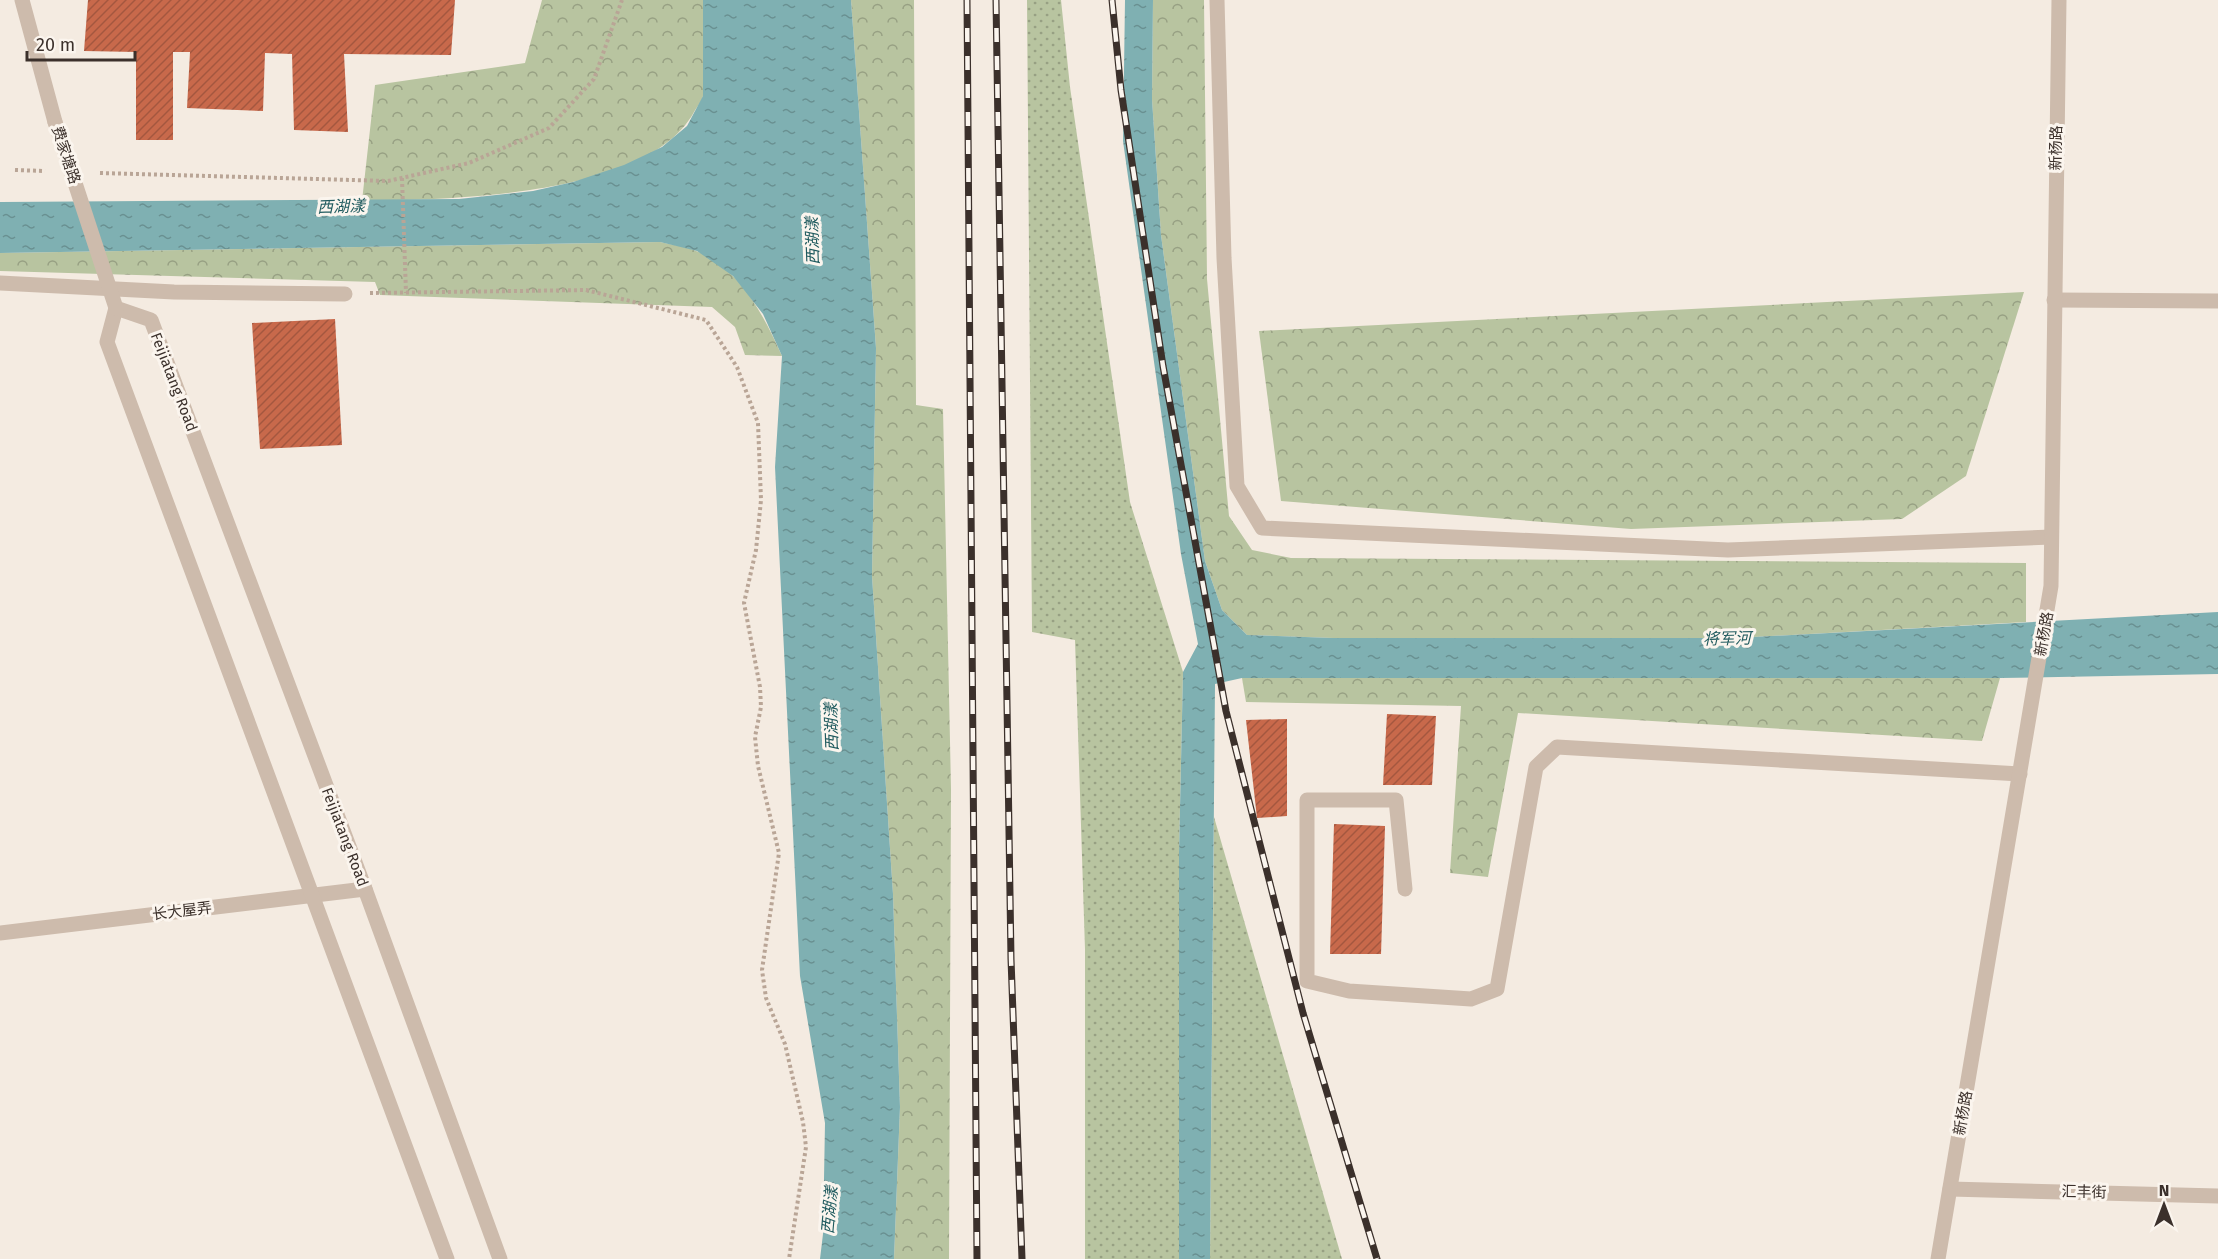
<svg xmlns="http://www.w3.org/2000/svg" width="2218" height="1259" font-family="'Fira Sans','Noto Sans SC',sans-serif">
	<defs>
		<pattern id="grass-dots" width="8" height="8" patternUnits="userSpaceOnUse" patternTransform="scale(1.5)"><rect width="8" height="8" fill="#b8c4a0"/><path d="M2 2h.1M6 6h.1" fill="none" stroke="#97a083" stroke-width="1.8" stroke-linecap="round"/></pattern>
		<pattern id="forest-crowns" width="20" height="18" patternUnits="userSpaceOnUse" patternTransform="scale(1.5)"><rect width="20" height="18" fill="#b8c4a0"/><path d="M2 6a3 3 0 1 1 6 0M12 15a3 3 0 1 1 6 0" fill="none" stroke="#97a083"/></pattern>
		<pattern id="water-ripples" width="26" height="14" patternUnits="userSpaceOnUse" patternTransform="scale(1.5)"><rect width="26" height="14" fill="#7fb0b2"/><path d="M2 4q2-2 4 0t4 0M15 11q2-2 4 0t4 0" fill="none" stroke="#699091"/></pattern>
		<pattern id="building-hatch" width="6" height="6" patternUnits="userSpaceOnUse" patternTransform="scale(1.5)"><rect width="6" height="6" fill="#c8694b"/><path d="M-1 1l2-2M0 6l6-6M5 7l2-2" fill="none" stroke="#a4573f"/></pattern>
	</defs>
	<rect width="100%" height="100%" fill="#f4ebe1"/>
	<!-- grass -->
	<g fill="url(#grass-dots)">
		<polygon points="1027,0 1061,0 1070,87 1130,502 1183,672 1179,853 1179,1259 1085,1259 1085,949 1075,640 1032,632"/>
		<polygon points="1214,817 1342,1259 1210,1259"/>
	</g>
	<!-- forest -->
	<g fill="url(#forest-crowns)">
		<path d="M542,0H703C703,23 703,46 703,69C703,77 705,88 703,96C702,101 697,107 694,112C647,198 448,199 362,201L375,85L525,63Z"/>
		<polygon points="851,0 914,0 916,405 943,409 951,789 949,1259 894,1259 900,1107 893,894 872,576 876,348"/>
		<polygon points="1153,0 1204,0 1207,279 1229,516 1252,550 1291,558 2026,563 2026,622 1735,638 1333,638 1247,635 1222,610 1205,561 1161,235 1152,99"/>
		<path d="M660,242C672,245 685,246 696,251C740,268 764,316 782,356L745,355L735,327L712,307L380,295L375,282L0,271V253Z"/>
		<polygon points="2024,292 1966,476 1902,519 1631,529 1281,501 1259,331"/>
		<polygon points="1242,678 2000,678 1982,741 1518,713 1488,877 1450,873 1461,706 1246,702"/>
	</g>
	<!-- water -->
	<g fill="url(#water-ripples)">
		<polygon points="703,0 851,0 876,348 872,576 893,894 900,1107 894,1259 820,1259 823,1234 825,1123 800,976 775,467 782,356 763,314 733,276 697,251 660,242 0,253 0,202 459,199 533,191 573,182 624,165 662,147 687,126 703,96"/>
		<polygon points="1125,0 1153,0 1152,99 1161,235 1205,561 1222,610 1247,635 1333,638 1735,638 2218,612 2218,674 2000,678 1242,678 1215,684 1210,1259 1179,1259 1179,853 1183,672 1198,644 1181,554 1123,141"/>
	</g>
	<!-- building -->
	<g fill="url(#building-hatch)">
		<polygon points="88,0 455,0 451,55 344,54 348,132 294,130 292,54 265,53 263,111 187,108 190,52 173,52 173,140 136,140 136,52 84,51"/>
		<polygon points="335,319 342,445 260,449 252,323"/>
		<polygon points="1387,714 1436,716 1432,785 1383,785"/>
		<polygon points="1287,719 1287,816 1257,818 1246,720"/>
		<polygon points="1334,824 1385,826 1381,954 1330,954"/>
	</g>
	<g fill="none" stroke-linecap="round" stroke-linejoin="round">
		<!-- path -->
		<g stroke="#b9a596" stroke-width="4" stroke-dasharray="3 3" stroke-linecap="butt">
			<polyline points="15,170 45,171"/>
			<polyline points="100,173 388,181 469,163 549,128 594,79 622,0"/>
			<polyline points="402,178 406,293"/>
			<polyline points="370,293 586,290 706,320 737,367 758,423 761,500 756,550 744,603 760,687 761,707 755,737 758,766 779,853 762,970 766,998 785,1044 803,1122 806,1147 789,1259"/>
		</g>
		<!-- minor -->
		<g stroke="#cdbbac" stroke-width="15">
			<polyline points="22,0 55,122"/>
			<polyline points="1217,0 1224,258 1237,486 1262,528 1728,550 2051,537"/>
			<polyline points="0,283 174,292 345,294"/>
			<polyline points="2054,300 2218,301"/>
			<polyline points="1405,889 1396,800 1307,800 1307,981 1349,991 1471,999 1497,989 1536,767 1557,747 2020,774"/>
			<polyline points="0,933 365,889"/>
			<polyline points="1950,1189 2218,1196"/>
			<polyline points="447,1259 107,342 116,308 151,320 365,889 500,1259"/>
			<polyline points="1938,1259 2051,586 2059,0"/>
		</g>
		<defs>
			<g id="rail">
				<polyline points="967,0 977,1259"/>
				<polyline points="996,0 1011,959 1022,1259"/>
				<polyline points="1112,0 1121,90 1163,366 1226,711 1303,1013 1377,1259"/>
			</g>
		</defs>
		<!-- rail casing -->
		<use href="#rail" stroke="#3b302b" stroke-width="7"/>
		<!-- rail -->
		<use href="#rail" stroke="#fbf5ee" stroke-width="4.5" stroke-dasharray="14" stroke-linecap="butt"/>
		<!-- minor-bridge -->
		<polyline stroke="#cdbbac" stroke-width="15" points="55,122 116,308"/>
	</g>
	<g text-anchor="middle" stroke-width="6" stroke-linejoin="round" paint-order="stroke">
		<!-- street labels -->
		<g font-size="15" fill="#3b302b" stroke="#fbf5ee">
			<text transform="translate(2056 148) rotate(-89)" y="5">新杨路</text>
			<text transform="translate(66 155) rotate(72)" y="5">费家塘路</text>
			<text transform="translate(174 382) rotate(69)" y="5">Feijiatang Road</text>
			<text transform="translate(2044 634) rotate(-80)" y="5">新杨路</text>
			<text transform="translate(345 837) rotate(69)" y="5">Feijiatang Road</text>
			<text transform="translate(182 911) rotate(-7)" y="5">长大屋弄</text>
			<text transform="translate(1963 1113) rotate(-80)" y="5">新杨路</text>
			<text transform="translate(2084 1192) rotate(1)" y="5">汇丰街</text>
		</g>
		<!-- water labels -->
		<g font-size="16" font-style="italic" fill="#1f5a5e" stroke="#fbf5ee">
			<text transform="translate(341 206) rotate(-2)" y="6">西湖漾</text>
			<text transform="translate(812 241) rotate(-92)" y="6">西湖漾</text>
			<text transform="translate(1727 638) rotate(-1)" y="6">将军河</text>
			<text transform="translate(831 727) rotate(-92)" y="6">西湖漾</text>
			<text transform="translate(829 1210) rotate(-85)" y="6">西湖漾</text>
		</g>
	</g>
	<!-- north arrow -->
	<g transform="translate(2164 1205)" stroke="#fbf5ee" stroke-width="4.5" paint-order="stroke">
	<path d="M0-4.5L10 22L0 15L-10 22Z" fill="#3b302b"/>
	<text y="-9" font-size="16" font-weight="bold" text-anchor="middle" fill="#3b302b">N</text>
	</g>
	<!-- scale -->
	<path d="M27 51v9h108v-9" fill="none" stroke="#3b302b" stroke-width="3"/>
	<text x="36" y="51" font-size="18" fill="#3b302b" stroke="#fbf5ee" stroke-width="4.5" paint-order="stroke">20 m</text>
</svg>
